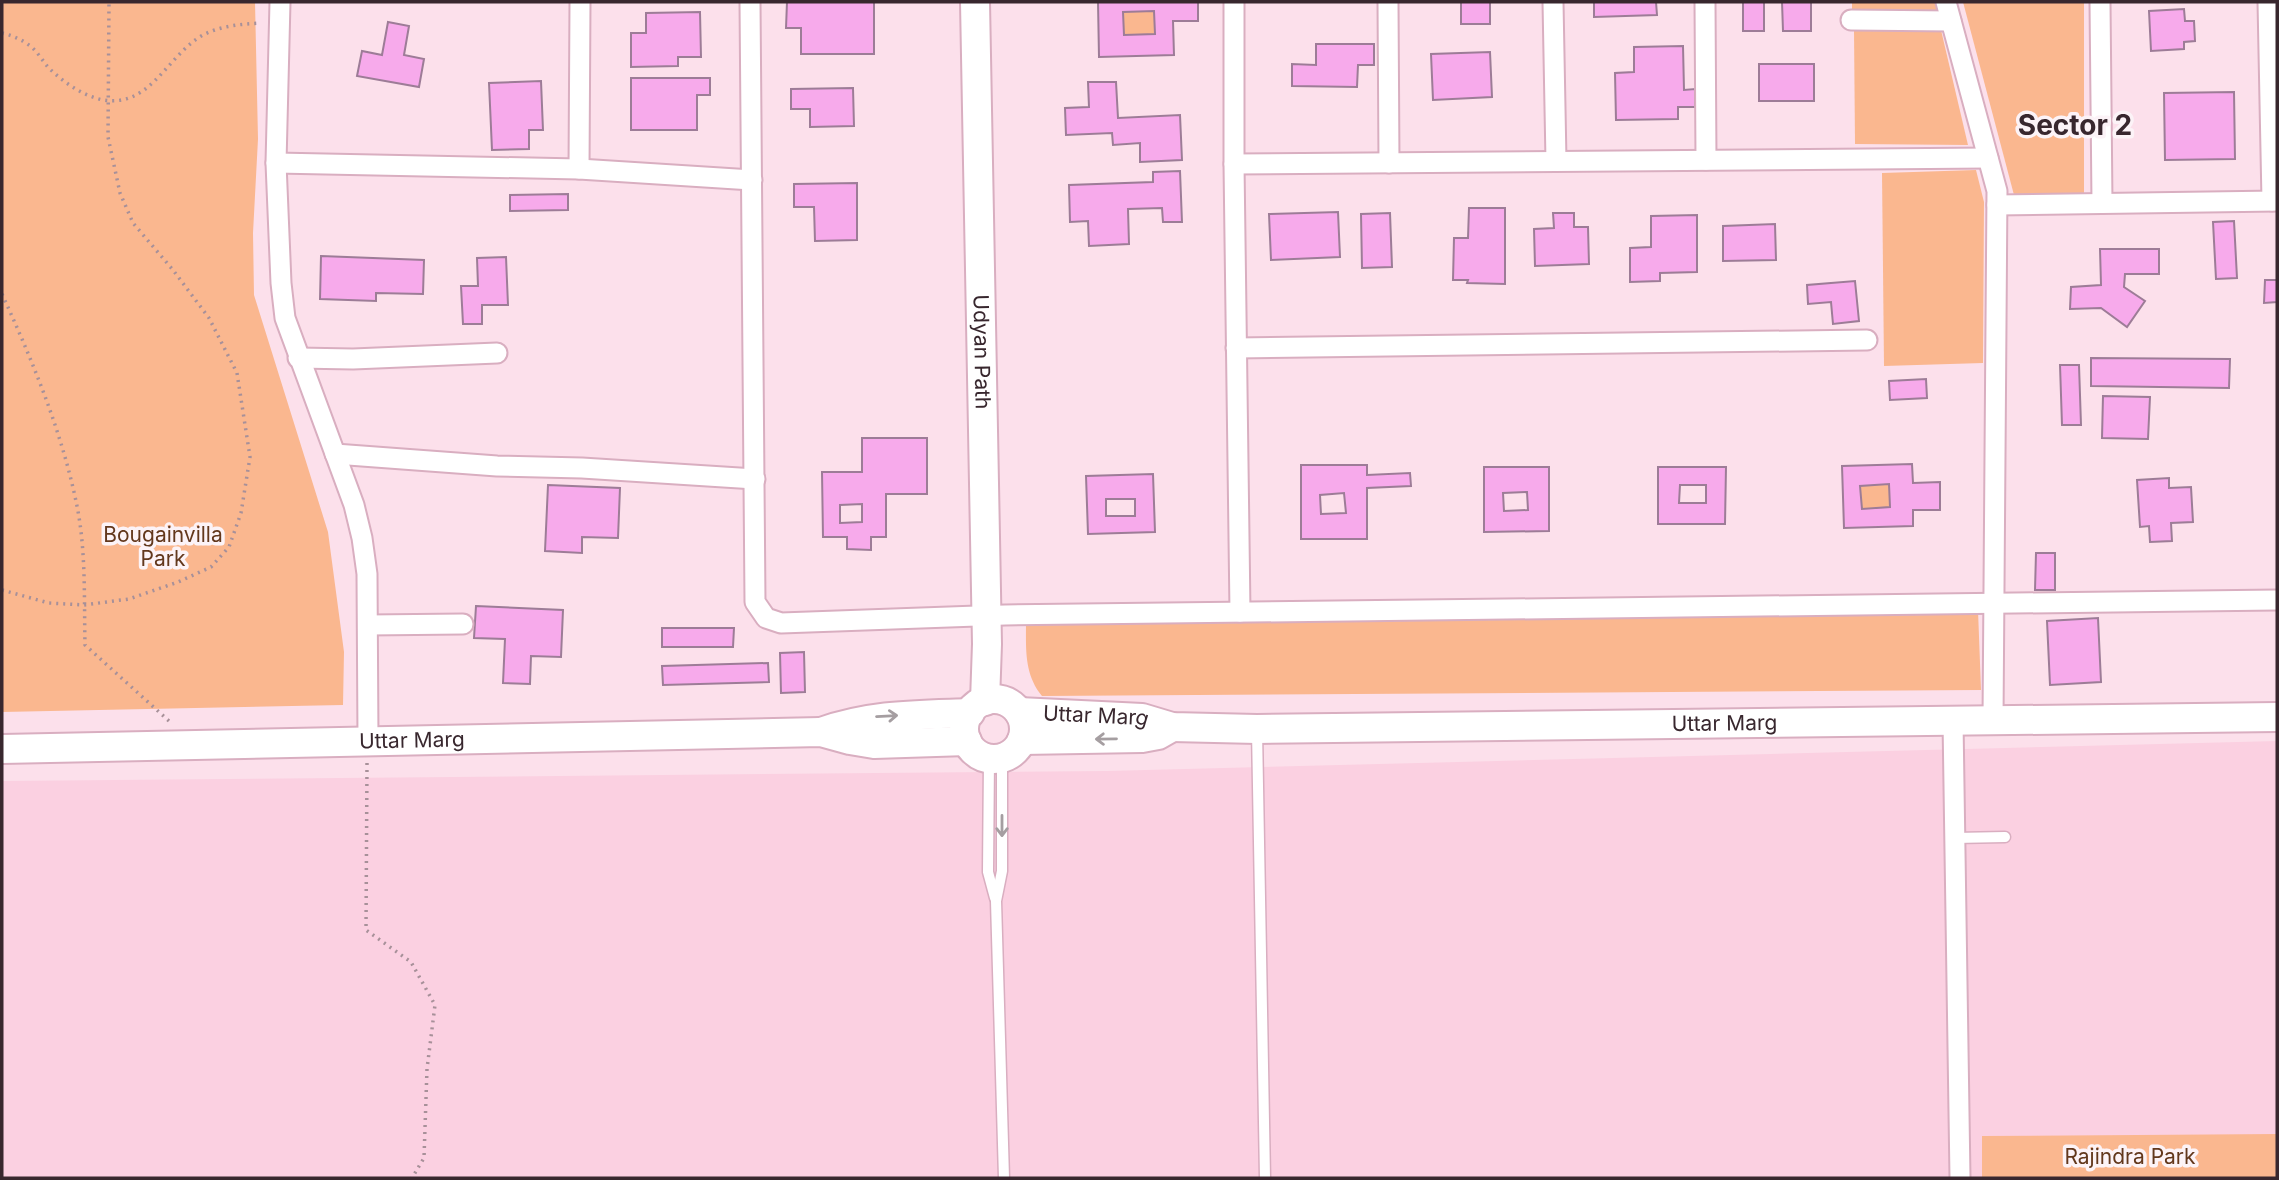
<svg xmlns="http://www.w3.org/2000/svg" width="2279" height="1180" font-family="Inter,sans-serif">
	<rect width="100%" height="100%" fill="#fce0eb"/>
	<!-- built -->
	<polygon fill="#fbd0e1" points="2277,741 2277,1178 2,1178 2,781 1107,771"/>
	<!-- green -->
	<g fill="#fab78f">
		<polygon points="2,2 255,2 258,139 253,233 254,295 328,532 344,652 343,705 2,712"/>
		<polygon points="1852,2 1937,2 1940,13 1852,12"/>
		<polygon points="1963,2 2084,2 2084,195 2014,195"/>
		<polygon points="1154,11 1155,34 1124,35 1123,12"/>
		<polygon points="1941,30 1968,145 1855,144 1854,31"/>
		<polygon points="1976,170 1984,202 1983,363 1884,366 1882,173"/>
		<polygon points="1889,484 1890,507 1862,509 1860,486"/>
		<path d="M1978,610L1981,690L1042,696C1024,674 1026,649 1026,622Z"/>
		<polygon points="2277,1134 2277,1178 1982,1178 1982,1136"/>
	</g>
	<!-- building -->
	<g fill="#f7aaeb" stroke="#9d7c97" stroke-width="2" fill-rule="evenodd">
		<polygon points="787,2 874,2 874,54 801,54 801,28 786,28"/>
		<path d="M1098,2H1198V21H1173L1174,55L1099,57ZM1154,11L1155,34L1124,35L1123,12Z"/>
		<rect x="1461" y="2" width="29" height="22"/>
		<polygon points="1594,2 1656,2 1657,15 1594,17"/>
		<polygon points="1743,2 1811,2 1811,31 1783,31 1782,2 1764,2 1764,31 1743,31"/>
		<polygon points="2184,9 2185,21 2194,21 2195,41 2184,42 2184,49 2151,51 2149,11"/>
		<polygon points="700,12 701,57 678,57 678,66 631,67 631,33 646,33 646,13"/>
		<polygon points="388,22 409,26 404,55 424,59 419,87 357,76 362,51 382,55"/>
		<polygon points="1316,44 1374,44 1374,65 1358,65 1357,87 1292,86 1292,64 1316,65"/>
		<polygon points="1683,46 1684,90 1695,89 1695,107 1678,107 1678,119 1616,120 1615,73 1634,72 1634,47"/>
		<polygon points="1490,52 1492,97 1433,100 1431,54"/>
		<rect x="1759" y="64" width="55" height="37"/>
		<polygon points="631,78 710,78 710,95 697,95 697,130 631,130"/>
		<polygon points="541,81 543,130 529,130 529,149 492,150 489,83"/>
		<polygon points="1088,82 1116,82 1118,118 1180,115 1182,160 1140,162 1140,143 1113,145 1112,133 1066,135 1065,108 1089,107"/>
		<polygon points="853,88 854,126 810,127 810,109 791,109 791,89"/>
		<polygon points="2234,92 2235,159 2165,160 2164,93"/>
		<polygon points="1180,171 1182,222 1163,222 1162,208 1128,209 1129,244 1089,246 1088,221 1070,222 1069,185 1153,182 1153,172"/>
		<polygon points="857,183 857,240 815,241 814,207 794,207 794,184"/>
		<polygon points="568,194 568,210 510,211 510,195"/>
		<polygon points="1469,208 1505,208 1505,284 1467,283 1468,280 1453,280 1454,238 1468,238"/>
		<polygon points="1338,212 1340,257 1271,260 1269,214"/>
		<polygon points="1390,213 1392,267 1362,268 1361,214"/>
		<polygon points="1553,213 1574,213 1574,227 1588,227 1589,264 1535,266 1534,229 1554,228"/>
		<polygon points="1697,215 1697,272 1660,273 1660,281 1630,282 1630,248 1651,247 1651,216"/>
		<polygon points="2234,221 2237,278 2216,279 2213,222"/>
		<polygon points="1775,224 1776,260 1723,261 1723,226"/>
		<polygon points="2100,249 2159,249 2159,274 2125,274 2124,287 2145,301 2127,327 2101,308 2070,309 2071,287 2101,285"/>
		<polygon points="321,256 424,260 423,294 376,293 376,301 320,299"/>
		<polygon points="506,257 508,305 482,305 482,324 463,324 461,286 478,286 477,258"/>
		<polygon points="2265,280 2277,280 2277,302 2264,303"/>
		<polygon points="1855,281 1859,321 1833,324 1831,302 1808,304 1807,285"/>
		<polygon points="2091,358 2230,359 2229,388 2091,386"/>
		<polygon points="2060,365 2079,365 2081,425 2062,425"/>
		<polygon points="1926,379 1927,398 1890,400 1889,381"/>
		<polygon points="2103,396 2150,397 2148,439 2102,438"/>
		<path d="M862,438H927V494H886V537H871V550L847,549V537H823L822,472H862ZM862,504V522L840,523V505Z"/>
		<path d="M1912,464L1913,483L1940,482V510H1913V526L1844,528L1842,466ZM1889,484L1890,507L1862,509L1860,486Z"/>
		<path d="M1301,465H1367V475L1410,473L1411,486L1367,488V539H1301ZM1344,493L1346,513L1321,514L1320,495Z"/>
		<path d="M1484,467H1549V531L1484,532ZM1527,492L1528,510L1504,511L1503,493Z"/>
		<path d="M1658,467H1726L1725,524H1658ZM1680,485H1706V503H1679Z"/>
		<path d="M1153,474L1155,532L1088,534L1086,476ZM1106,499H1135V516H1106Z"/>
		<polygon points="2169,478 2169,488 2191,487 2193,522 2171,523 2172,541 2150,542 2149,526 2140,527 2137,480"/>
		<polygon points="548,485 620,488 618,538 582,537 582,553 545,551"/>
		<polygon points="2036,553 2055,553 2055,590 2035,590"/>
		<polygon points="476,606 563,610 561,657 531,656 530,684 503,683 505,639 474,638"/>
		<polygon points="2098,618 2101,682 2050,685 2047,621"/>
		<polygon points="662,628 734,628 733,647 662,647"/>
		<polygon points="804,652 805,692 781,693 780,653"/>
		<polygon points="768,663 769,682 663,685 662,666"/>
	</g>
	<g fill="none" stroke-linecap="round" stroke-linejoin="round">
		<defs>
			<g id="lane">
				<polyline points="1257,730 1265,1178"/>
				<polyline points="1002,758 1002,871 996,901 1004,1178"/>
				<polyline points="989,759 988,872 995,898"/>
				<polyline points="1955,838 2005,837"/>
			</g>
			<g id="street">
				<polyline points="280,2 276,163 281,283 285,318 354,505 362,538 367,574 368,741"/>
				<polyline points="750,2 755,602 766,618 781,623 1005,615 2277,600"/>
				<polyline points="1234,2 1234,164 1240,612"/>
				<polyline points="1388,2 1389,163"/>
				<polyline points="1553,2 1556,161"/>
				<polyline points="1705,2 1706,160"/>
				<polyline points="1946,2 1997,191 1993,720"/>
				<polyline points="2100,2 2102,203"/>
				<polyline points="2268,2 2272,201"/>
				<polyline points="1851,20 1951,21"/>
				<polyline points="276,163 579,169 752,180"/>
				<polyline points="1234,164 1988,158"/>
				<polyline points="579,169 580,2"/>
				<polyline points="1997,205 2277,201"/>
				<polyline points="1236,348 1867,340"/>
				<polyline points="298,358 353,359 497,353"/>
				<polyline points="335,454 497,466 582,468 755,479"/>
				<polyline points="368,625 463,624"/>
				<polyline points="1953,721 1960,1178"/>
			</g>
			<g id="secondary">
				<path id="s1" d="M975,2L987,644L985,701"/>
				<circle cx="994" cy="729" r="30"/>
				<path id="s2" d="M1019,712L1142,718L1172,727L1257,729L2277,717"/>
				<path d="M821,732C872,714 917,715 970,713"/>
				<polyline points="1022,740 1142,738 1158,735 1172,727"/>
				<path id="s3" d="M2,749L821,732L850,740L874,744L967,741"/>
			</g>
		</defs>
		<!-- lane casing -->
		<use href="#lane" stroke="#d9aec0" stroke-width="13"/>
		<!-- street casing -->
		<use href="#street" stroke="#d9aec0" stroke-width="23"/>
		<!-- secondary casing -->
		<use href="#secondary" stroke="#d9aec0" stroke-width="32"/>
		<!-- path -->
		<g stroke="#a79099" stroke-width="3.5" stroke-dasharray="2 5" stroke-linecap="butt">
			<path d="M2,33C15,36 30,43 38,54C43,60 46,66 52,71C66,84 84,96 103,100C151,108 167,55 203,35C220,26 241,24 261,23"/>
			<path d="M2,294C33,362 62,432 77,506C86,551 84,599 85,645L169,721"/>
			<polyline points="2,590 49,603 84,605 129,599 178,582 211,567 229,547 241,513 250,457 237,373 209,318 173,270 133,223 120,193 108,137 109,2"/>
			<polyline points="367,763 366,930 411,962 435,1005 427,1069 424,1158 412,1178"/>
		</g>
		<!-- lane -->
		<use href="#lane" stroke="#fff" stroke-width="10"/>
		<!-- street -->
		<use href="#street" stroke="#fff" stroke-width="19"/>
		<!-- secondary -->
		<use href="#secondary" stroke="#fff" stroke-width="28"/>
	</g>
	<!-- one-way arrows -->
	<defs><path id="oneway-shaft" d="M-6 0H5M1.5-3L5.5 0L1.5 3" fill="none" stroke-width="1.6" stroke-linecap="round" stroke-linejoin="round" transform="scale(1.75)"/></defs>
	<g stroke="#a59ea1">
		<use href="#oneway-shaft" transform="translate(887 716) rotate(-3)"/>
		<use href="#oneway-shaft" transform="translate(1106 739) rotate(179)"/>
		<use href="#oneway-shaft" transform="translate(1002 826) rotate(90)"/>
	</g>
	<g text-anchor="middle" stroke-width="7" stroke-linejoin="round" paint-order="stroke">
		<!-- street labels -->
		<g font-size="21" fill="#38272e" stroke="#fcf3f7">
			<text dy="7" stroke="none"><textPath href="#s1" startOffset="350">Udyan Path</textPath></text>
			<text dy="7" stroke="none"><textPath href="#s2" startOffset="77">Uttar Marg</textPath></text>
			<text dy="7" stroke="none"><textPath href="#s2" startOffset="707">Uttar Marg</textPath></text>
			<text dy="7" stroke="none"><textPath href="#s3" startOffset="410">Uttar Marg</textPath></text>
		</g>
		<!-- park labels -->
		<g font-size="21" fill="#63381d" stroke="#fcf3f7">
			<text x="163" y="542">Bougainvilla<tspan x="163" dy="24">Park</tspan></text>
			<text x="2130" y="1164">Rajindra Park</text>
		</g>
		<!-- district labels -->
		<g font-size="28" font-weight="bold" fill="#38272e" stroke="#fcf3f7">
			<text x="2075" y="135">Sector 2</text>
		</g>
	</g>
	<!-- border -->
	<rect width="2279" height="1180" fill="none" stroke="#38272e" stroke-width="7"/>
</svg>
